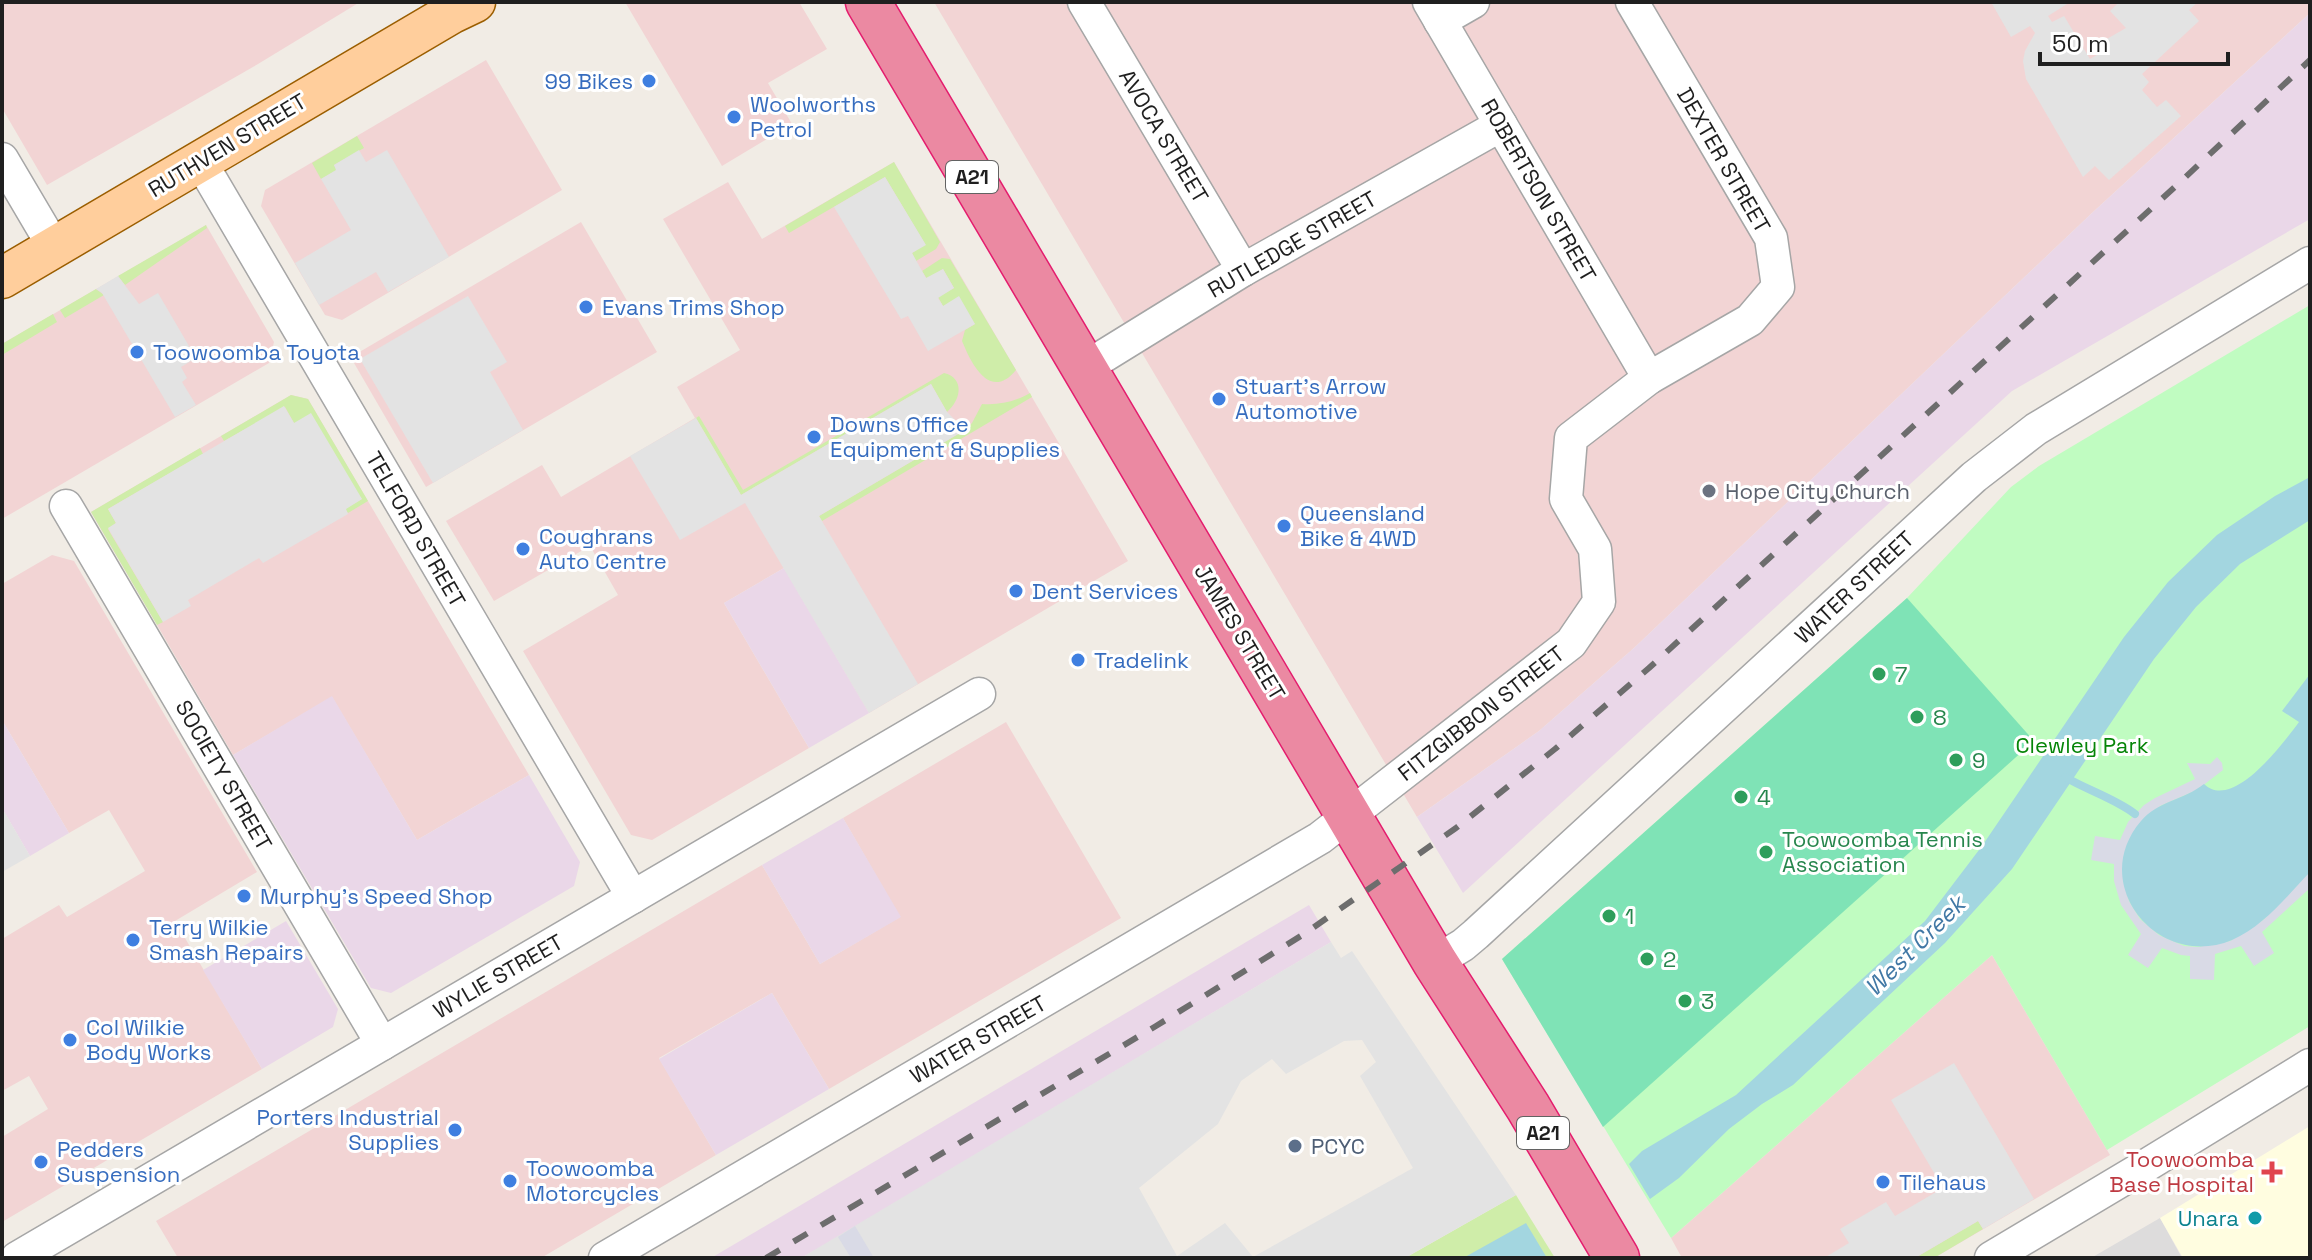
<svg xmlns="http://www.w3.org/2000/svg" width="2312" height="1260" font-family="'Space Grotesk',sans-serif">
	<rect width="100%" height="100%" fill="#f1ece5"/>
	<!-- residential -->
	<polygon fill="#dddcdc" points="2160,1218 2182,1258 2091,1258"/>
	<!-- commercial -->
	<g fill="#f2d4d4">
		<polygon points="2,2 360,2 258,64 47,185 2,108"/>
		<polygon points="625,2 799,2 827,49 768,83 792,124 722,166"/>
		<polygon points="934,2 2310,2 2310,13 2092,213 1634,648 1539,731 1417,817"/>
		<polygon points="486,60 562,190 342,320 325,315 261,206 265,190"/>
		<polygon points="894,162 1128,561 869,713 784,568 724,603 809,748 652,840 631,835 523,651 618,595 590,546 494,601 446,521 542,465 561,497 695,418 677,387 740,350 663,219 728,182 762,239"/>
		<polygon points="581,222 657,352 426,487 354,363 356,354"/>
		<polygon points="206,225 274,342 269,363 2,519 2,344"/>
		<polygon points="291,395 308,399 529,775 417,840 332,697 233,755 91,512"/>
		<polygon points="52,555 74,561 257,872 175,921 262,1069 2,1222 2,1137 48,1109 29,1076 2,1091 2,939 59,905 67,917 145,871 109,810 69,833 2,720 2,584"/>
		<polygon points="1006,722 1121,918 829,1089 772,993 659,1058 716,1155 541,1258 178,1258 156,1221 762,865 820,964 900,917 843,818"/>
		<polygon points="1992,955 2110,1155 1934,1258 1682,1258 1671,1238"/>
	</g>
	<!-- industrial -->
	<g fill="#ead7e8">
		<polygon points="2310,13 2310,219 2012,391 1463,893 1417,817 1539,731 1634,648 2092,213"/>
		<polygon points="784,568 869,713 809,748 724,603"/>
		<polygon points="332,696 417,840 529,775 580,862 574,886 391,993 371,988 233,755"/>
		<polygon points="2,720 69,833 30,856 2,808"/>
		<polygon points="843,818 901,917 820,964 762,865"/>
		<polygon points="1309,905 1331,942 838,1237 801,1258 711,1258"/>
		<polygon points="286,921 338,1009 333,1027 262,1069 203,970"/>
		<polygon points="772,993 829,1089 716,1155 659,1059"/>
	</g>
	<!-- education -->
	<polygon fill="#fffde0" points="2310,1126 2310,1258 2183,1258 2160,1218"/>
	<!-- grass -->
	<g fill="#cfeda9">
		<polygon points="357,136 364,148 334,165 337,170 321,179 312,163"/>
		<polygon points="894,162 940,242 936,249 916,261 912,253 925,244 885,177 789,233 785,226"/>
		<polygon points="206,225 207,228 125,285 118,276"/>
		<path d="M942,258L950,259L1016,370C990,402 971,363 962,341L965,330L975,324L943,306L938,297L954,288L943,269L927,279L922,271Z"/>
		<polygon points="96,289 104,295 65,318 60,310"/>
		<polygon points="53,314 57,322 2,355 2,344"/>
		<path d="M944,373C965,378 961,400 947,412L931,384L741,495L696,418L699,416L743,490Z"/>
		<path d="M1030,393L1032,397L822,521L819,516L965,430L972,423L982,404C1000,405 1014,402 1030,393Z"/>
		<polygon points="291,395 308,399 368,501 348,513 345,509 362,499 294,423 285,407 224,441 221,436"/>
		<polygon points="200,448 203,454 108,509 116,523 108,529 163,622 157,625 91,512"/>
		<polygon points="1516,1195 1555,1258 1405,1258"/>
		<polygon points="1978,1221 1983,1229 1934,1258 1915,1258"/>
	</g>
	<!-- park -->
	<polygon fill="#c0fcc1" points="2310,305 2310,1026 2107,1150 1992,955 1671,1238 1502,959 1907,598 2011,487 2039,466"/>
	<!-- pitch -->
	<polygon fill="#7fe3b6" points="1907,598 2034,741 1603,1127 1502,959"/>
	<!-- parking -->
	<g fill="#e3e3e3" fill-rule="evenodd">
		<polygon points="1991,2 2066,2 2067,4 2048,16 2052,22 2064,16 2090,59 2102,52 2098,44 2126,28 2110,11 2119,2 2198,2 2189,10 2199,21 2142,74 2149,82 2142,90 2157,107 2166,100 2181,116 2109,180 2095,166 2083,177 2026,79 2023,61 2025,51 2035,33 2030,26 2011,37"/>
		<polygon points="359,150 366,162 387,150 449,257 388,292 376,272 319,305 295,263 351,230 321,179 336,170 334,165"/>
		<polygon points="885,177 926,245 912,253 926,278 943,269 954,288 938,298 943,306 959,296 975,324 928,351 908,316 901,319 834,207"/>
		<polygon points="118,276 139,304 158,293 196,358 181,367 187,378 182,382 196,405 175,417 102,293 96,289"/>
		<polygon points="468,296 507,362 490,372 523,430 433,483 360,359"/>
		<polygon points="931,384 947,412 965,430 819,516 918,684 869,713 745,503 680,540 630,456 696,418 741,495"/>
		<polygon points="284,406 294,423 311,413 362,499 346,509 348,514 263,563 259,558 188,600 191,606 163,622 108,528 116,523 108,509"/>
		<polygon points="2,808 30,856 2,872"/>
		<path d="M1331,942L1341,958L1352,951L1516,1195L1405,1258H801ZM1362,1040L1376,1062L1360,1076L1413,1168L1253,1257L1225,1223L1177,1256L1139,1188L1218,1124L1241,1081L1272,1059L1286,1074L1344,1041Z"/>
		<polygon points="1954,1063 2034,1199 1983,1229 1978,1221 1915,1258 1824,1258 1849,1243 1840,1229 1886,1202 1895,1216 1943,1188 1891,1100"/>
	</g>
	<!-- plaza -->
	<g fill="#d9dae6">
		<polygon points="2217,757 2222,763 2223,770 2197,790 2160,806 2123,880 2129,901 2140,919 2159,935 2184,946 2198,947 2230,941 2263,920 2300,882 2310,845 2310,888 2262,932 2274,953 2254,966 2241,946 2215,954 2214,980 2190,979 2190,956 2181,955 2162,948 2148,968 2128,955 2141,934 2121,905 2114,881 2114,864 2091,860 2095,836 2120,840 2128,822 2144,805 2155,798 2195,779 2187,763 2210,764"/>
		<polygon points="855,1226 874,1258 851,1258 838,1237"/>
	</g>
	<!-- water -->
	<g fill="#a3d6e0">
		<polygon points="2310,477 2310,520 2240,564 2196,607 2154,659 2012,869 1945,943 1793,1085 1762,1104 1729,1129 1679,1178 1650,1199 1629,1164 1642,1151 1736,1095 1925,921 1982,846 2124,637 2168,582 2217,535 2275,496"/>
		<path d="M2310,674V872C2287,896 2264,926 2232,940C2158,971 2087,884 2141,821C2158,801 2184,800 2204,784C2233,812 2284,742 2299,722L2282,711Z"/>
		<polygon points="1526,1223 1547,1258 1463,1258 1465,1257"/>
	</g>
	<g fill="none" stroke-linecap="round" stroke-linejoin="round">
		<!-- stream -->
		<path stroke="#a3d6e0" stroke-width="8" d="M2065,777C2087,790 2116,799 2135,814"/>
		<defs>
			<g id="minor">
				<polyline points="1084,2 1243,270"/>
				<polyline points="1429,2 1649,378"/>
				<polyline points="1440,21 1473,2"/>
				<polyline points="2,159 54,247"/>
				<polyline points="200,161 633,897"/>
				<polyline points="1086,367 1243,270 1501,125"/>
				<polyline points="66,506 382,1044"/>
				<polyline points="1435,962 1463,945 1476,934 1974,477 2036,429 2310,263"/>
				<polyline points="17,1258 979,694"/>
				<polyline points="605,1258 1320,838 1571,643 1599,602 1595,549 1566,499 1571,438 1649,378 1750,320 1778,287 1771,238 1632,2"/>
				<polyline points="1991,1258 2142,1168 2310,1065"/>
			</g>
			<polyline id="major" points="2,278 452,13 475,2"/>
			<polyline id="highway" points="868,2 1435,962 1528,1107 1617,1258"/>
		</defs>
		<!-- minor casing -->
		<use href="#minor" stroke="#a6a6a6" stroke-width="35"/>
		<!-- major casing -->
		<use href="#major" stroke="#9b5e00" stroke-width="43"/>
		<!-- highway casing -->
		<use href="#highway" stroke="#e41d6e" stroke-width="47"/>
		<!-- minor -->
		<use href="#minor" stroke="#fff" stroke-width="32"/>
		<!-- major -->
		<use href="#major" stroke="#ffce9c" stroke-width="40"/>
		<!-- highway -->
		<use href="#highway" stroke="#eb89a2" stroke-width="44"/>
		<!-- rail -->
		<polyline stroke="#6d6d6d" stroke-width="6" stroke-dasharray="16 16" stroke-linecap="butt" points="766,1258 1156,1026 1304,934 1456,828 1555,749 1649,668 2177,185 2310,60"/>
	</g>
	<!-- markers -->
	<g fill="#3f7fe0" stroke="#fff" stroke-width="3">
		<circle cx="649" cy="81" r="8"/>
		<circle cx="734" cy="117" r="8"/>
		<circle cx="586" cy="307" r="8"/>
		<circle cx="137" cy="352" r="8"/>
		<circle cx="1219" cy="399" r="8"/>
		<circle cx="814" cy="437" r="8"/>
		<circle cx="1284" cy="526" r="8"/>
		<circle cx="523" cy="549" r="8"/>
		<circle cx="1016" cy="591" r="8"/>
		<circle cx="1078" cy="660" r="8"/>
		<circle cx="244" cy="896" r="8"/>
		<circle cx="133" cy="940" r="8"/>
		<circle cx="70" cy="1040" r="8"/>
		<circle cx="455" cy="1130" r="8"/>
		<circle cx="41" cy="1162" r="8"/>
		<circle cx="510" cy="1181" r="8"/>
		<circle cx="1883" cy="1182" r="8"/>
	</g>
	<circle fill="#6b7280" stroke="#fff" stroke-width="3" cx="1709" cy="491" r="8"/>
	<g fill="#2e9e5b" stroke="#fff" stroke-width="3">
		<circle cx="1879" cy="674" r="8"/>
		<circle cx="1917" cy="717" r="8"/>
		<circle cx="1956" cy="760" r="8"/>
		<circle cx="1741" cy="797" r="8"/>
		<circle cx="1766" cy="852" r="8"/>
		<circle cx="1609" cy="916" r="8"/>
		<circle cx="1647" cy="959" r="8"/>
		<circle cx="1685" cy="1001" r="8"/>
	</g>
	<circle fill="#5c6f8a" stroke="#fff" stroke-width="3" cx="1295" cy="1146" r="8"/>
	<path fill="#e0444e" stroke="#fff" stroke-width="3" d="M2268 1160h8v8h8v8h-8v8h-8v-8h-8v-8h8z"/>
	<circle fill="#0f9aa8" stroke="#fff" stroke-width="3" cx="2255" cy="1218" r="8"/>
	<g text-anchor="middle" stroke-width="6" stroke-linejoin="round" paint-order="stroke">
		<!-- shield labels -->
		<g fill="#fff" stroke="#626262" stroke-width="2">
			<rect x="946" y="161" width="52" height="32" rx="6"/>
			<rect x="1517" y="1117" width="52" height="32" rx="6"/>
		</g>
		<g font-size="20" font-weight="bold" fill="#1f1f1f">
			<text x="972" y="184">A21</text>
			<text x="1543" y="1140">A21</text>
		</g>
		<!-- shop labels -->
		<g font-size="22" fill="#366cbe" stroke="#fff" text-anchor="start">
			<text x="633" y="89" text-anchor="end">99 Bikes</text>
			<text x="750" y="112">Woolworths<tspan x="750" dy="25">Petrol</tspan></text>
			<text x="602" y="315">Evans Trims Shop</text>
			<text x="153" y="360">Toowoomba Toyota</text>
			<text x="1235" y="394">Stuart's Arrow<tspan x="1235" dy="25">Automotive</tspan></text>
			<text x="830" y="432">Downs Office<tspan x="830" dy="25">Equipment &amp; Supplies</tspan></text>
			<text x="1300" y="521">Queensland<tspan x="1300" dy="25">Bike &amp; 4WD</tspan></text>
			<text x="539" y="544">Coughrans<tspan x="539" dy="25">Auto Centre</tspan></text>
			<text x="1032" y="599">Dent Services</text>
			<text x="1094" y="668">Tradelink</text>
			<text x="260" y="904">Murphy's Speed Shop</text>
			<text x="149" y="935">Terry Wilkie<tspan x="149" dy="25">Smash Repairs</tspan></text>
			<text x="86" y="1035">Col Wilkie<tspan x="86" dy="25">Body Works</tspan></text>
			<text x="439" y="1125" text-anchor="end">Porters Industrial<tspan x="439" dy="25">Supplies</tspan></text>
			<text x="57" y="1157">Pedders<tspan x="57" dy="25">Suspension</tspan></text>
			<text x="526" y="1176">Toowoomba<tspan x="526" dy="25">Motorcycles</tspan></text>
			<text x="1899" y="1190">Tilehaus</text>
		</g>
		<!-- street labels -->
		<g font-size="22" fill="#1f1f1f" stroke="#fff">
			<text transform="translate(1164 136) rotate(59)" y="8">AVOCA STREET</text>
			<text transform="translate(227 145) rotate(-31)" y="8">RUTHVEN STREET</text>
			<text transform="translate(1724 160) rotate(60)" y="8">DEXTER STREET</text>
			<text transform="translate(1539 190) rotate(60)" y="8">ROBERTSON STREET</text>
			<text transform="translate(1292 244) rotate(-30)" y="8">RUTLEDGE STREET</text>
			<text transform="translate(416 529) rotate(60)" y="8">TELFORD STREET</text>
			<text transform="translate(1854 587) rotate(-43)" y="8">WATER STREET</text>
			<text transform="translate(1240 632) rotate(59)" y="8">JAMES STREET</text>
			<text transform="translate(1481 713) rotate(-38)" y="8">FITZGIBBON STREET</text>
			<text transform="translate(224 775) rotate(60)" y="8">SOCIETY STREET</text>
			<text transform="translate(498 976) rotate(-30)" y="8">WYLIE STREET</text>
			<text transform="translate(978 1039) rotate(-30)" y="8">WATER STREET</text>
		</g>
		<!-- worship labels -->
		<g font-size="22" fill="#5b616d" stroke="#fff" text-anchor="start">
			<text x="1725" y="499">Hope City Church</text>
		</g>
		<!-- leisure labels -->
		<g font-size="22" fill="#27864d" stroke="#fff" text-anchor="start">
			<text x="1895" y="682">7</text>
			<text x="1933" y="725">8</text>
			<text x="1972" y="768">9</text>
			<text x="1757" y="805">4</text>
			<text x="1782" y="847">Toowoomba Tennis<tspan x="1782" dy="25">Association</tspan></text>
			<text x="1625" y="924">1</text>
			<text x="1663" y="967">2</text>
			<text x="1701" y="1009">3</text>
		</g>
		<!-- park labels -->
		<g font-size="22" fill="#068508" stroke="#fff">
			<text x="2082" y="753">Clewley Park</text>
		</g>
		<!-- service labels -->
		<g font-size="22" fill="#4e5e75" stroke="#fff" text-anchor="start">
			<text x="1311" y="1154">PCYC</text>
		</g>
		<!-- health labels -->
		<g font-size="22" fill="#be3a42" stroke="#fff" text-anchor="end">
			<text x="2254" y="1167">Toowoomba<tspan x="2254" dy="25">Base Hospital</tspan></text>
		</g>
		<!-- culture labels -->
		<g font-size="22" fill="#0d838f" stroke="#fff" text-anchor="end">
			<text x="2239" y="1226">Unara</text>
		</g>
		<!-- water labels -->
		<g font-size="24" font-style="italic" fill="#4178a5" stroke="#fff">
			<text transform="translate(1915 946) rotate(-45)" y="8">West Creek</text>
		</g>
	</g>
	<!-- border -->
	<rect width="2312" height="1260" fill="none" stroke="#1f1f1f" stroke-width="8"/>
	<!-- scale -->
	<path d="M2040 52v12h188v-12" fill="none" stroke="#1f1f1f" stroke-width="4"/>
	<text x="2052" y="52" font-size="24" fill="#1f1f1f" stroke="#ffffff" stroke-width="6" paint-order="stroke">50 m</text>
</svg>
